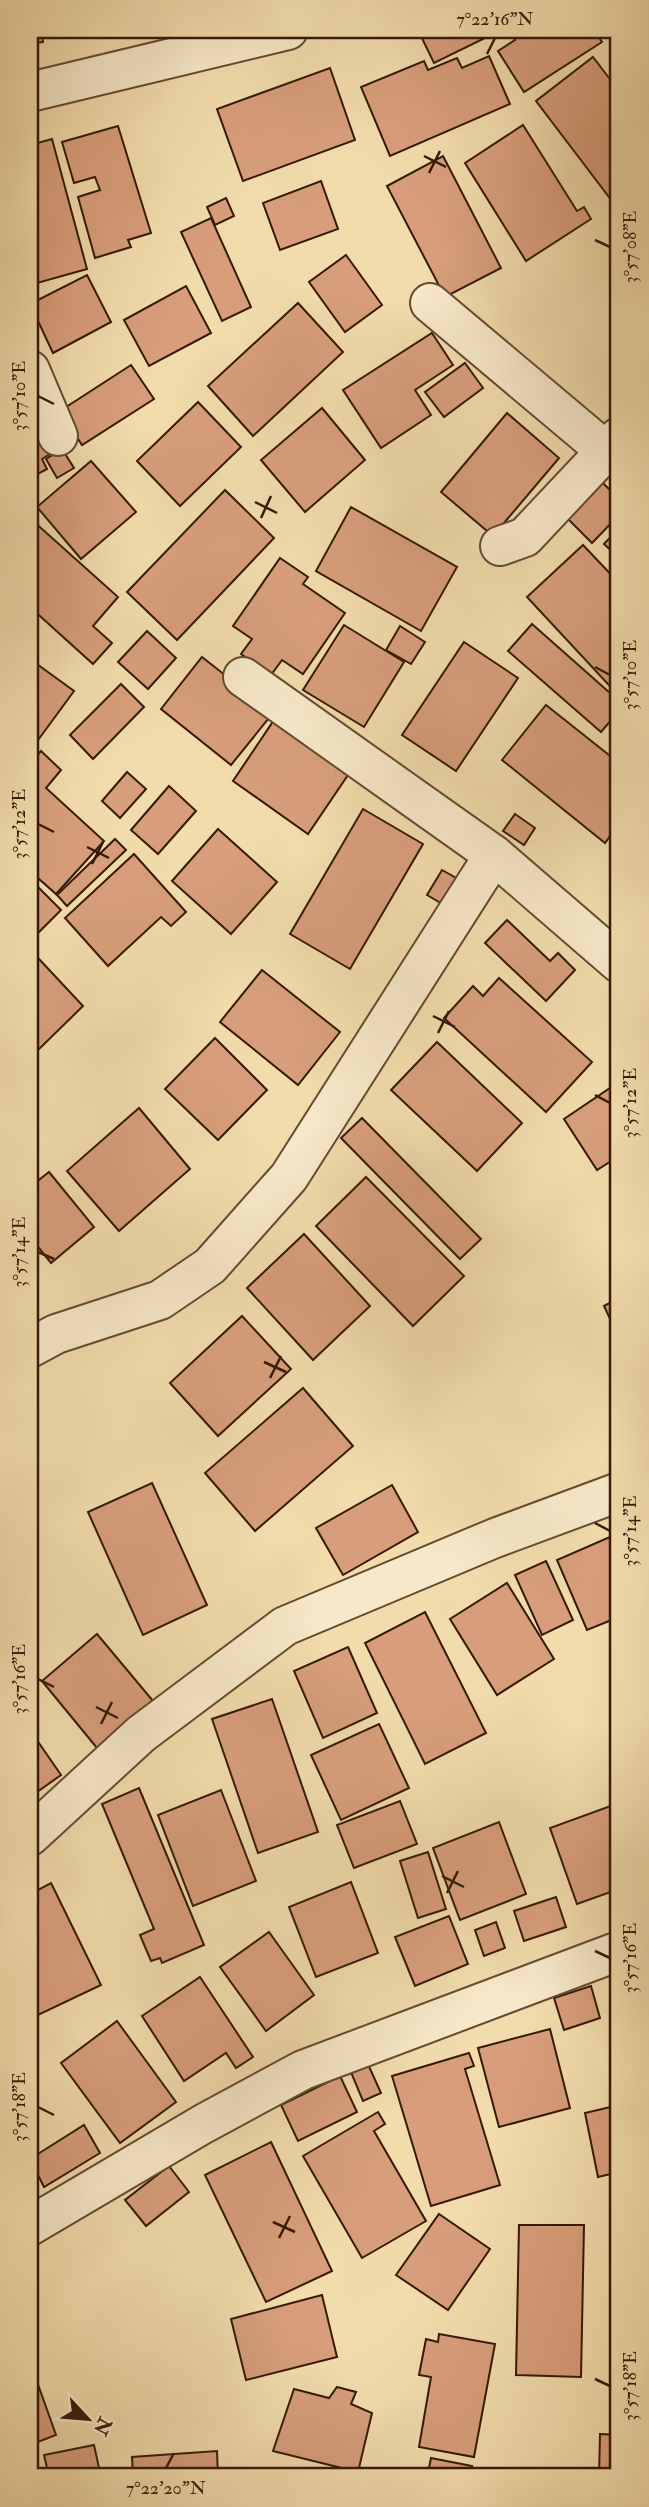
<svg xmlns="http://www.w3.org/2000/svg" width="649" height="2507" font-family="'IM FELL Double Pica',serif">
	<rect width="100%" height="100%" fill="#f2dcac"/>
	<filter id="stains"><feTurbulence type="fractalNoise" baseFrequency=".00286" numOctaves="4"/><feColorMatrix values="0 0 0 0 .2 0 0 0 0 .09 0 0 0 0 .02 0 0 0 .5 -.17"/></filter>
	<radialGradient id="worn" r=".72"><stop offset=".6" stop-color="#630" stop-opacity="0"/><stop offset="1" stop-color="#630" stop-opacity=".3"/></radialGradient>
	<!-- building -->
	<g fill="#d89e7b" stroke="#351909" stroke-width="2">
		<polygon points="30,30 41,30 43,42 30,44"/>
		<polygon points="168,30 199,30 201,34 171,42"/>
		<polygon points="418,30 483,30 487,37 434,63"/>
		<polygon points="509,30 594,30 602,42 524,92 498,51 515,40"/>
		<polygon points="489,56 510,104 390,156 361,87 424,61 428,70 457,58 462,68"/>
		<polygon points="593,57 619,91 619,189 609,197 536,101"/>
		<polygon points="330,68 355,140 243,181 217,109"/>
		<polygon points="523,125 577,211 584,207 591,219 526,261 465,163"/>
		<polygon points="118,126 151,233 128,240 131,247 95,258 78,197 100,190 95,177 74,183 62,142"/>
		<polygon points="52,139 87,269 30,285 30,145"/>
		<polygon points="443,156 501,268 445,297 387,186"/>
		<polygon points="321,181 338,229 280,250 263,203"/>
		<polygon points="226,198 234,216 215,225 207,207"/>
		<polygon points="211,218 251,307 222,321 181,232"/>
		<polygon points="346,255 382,305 345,332 309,282"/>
		<polygon points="87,275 111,322 53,353 30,304"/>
		<polygon points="186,286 211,333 149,366 124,320"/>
		<polygon points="298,303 343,352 253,436 208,386"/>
		<polygon points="432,333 453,365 415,390 431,415 381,448 343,390"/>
		<polygon points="465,363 483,388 444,417 425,392"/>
		<polygon points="131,365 154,399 82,445 60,411"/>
		<polygon points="198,402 241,447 180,506 137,461"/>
		<polygon points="322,408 365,460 305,512 261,460"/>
		<polygon points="507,413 559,458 493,536 441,492"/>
		<polygon points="30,416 50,454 42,459 47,469 30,478"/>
		<polygon points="62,449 74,468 57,478 46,459"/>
		<polygon points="91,461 136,512 81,559 37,507"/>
		<polygon points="601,481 619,499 619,515 592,543 566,517"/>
		<polygon points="225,490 274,538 177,640 127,592"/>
		<polygon points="351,507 457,567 421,631 316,571"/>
		<polygon points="32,520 118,597 93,626 112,643 93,664 30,607"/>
		<polygon points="619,528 619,558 604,544"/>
		<polygon points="583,545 619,583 619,696 527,597"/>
		<polygon points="280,558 308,577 303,584 345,613 303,674 282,660 271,675 241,654 252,639 233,626"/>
		<polygon points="532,624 619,701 619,711 601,732 508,651"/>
		<polygon points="344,625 404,662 364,727 303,690"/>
		<polygon points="400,626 425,642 411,664 386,650"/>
		<polygon points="147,631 176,658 148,689 118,662"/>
		<polygon points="464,642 518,678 456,771 402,735"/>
		<polygon points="202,657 273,713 231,765 161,709"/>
		<polygon points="30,659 74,691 30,751"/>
		<polygon points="121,684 144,707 93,759 70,735"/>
		<polygon points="546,705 619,763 619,824 605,843 502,760"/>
		<polygon points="274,720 350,772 308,834 233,781"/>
		<polygon points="41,751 61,770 46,788 104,841 56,894 30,871 30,763"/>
		<polygon points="127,772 146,789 120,818 102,801"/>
		<polygon points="169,786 196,811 158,854 131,830"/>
		<polygon points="363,809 423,844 350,969 290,934"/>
		<polygon points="515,814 535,828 524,845 503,831"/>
		<polygon points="218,829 277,882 231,934 172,881"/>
		<polygon points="115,839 126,850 67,906 57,895"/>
		<polygon points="134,854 186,912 171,926 161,917 108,966 65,918"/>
		<polygon points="442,870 460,880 444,905 427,895"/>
		<polygon points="30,879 61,910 30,941"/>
		<polygon points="507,920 550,961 558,953 575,970 546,1001 485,943"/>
		<polygon points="39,959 83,1006 31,1057 30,967"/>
		<polygon points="262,970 340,1032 298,1085 220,1022"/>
		<polygon points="499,978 592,1062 546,1112 444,1018 473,986 483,996"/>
		<polygon points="215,1038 267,1090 218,1140 165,1089"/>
		<polygon points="437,1042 522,1123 477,1171 391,1090"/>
		<polygon points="619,1082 619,1156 597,1170 564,1119"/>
		<polygon points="139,1108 190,1169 119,1231 67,1171"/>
		<polygon points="362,1118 481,1239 460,1259 341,1138"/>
		<polygon points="49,1172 94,1227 51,1263 30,1237 30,1187"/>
		<polygon points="366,1177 464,1276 413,1326 316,1226"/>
		<polygon points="304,1234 370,1306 313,1360 247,1288"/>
		<polygon points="619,1298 619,1338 604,1306"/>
		<polygon points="242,1316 291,1369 218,1436 170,1383"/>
		<polygon points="303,1388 353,1446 255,1531 205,1473"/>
		<polygon points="152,1483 207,1605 143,1635 88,1512"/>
		<polygon points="392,1485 418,1532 343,1575 316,1528"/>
		<polygon points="619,1533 619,1617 587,1630 557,1560"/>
		<polygon points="546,1561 573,1620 542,1635 515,1575"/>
		<polygon points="507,1583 554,1659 497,1695 450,1619"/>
		<polygon points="425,1612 486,1733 425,1764 365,1643"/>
		<polygon points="97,1634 153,1701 97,1748 42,1681"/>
		<polygon points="348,1647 377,1713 323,1738 294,1671"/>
		<polygon points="272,1699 318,1832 258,1853 212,1719"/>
		<polygon points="379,1724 409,1788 341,1820 311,1755"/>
		<polygon points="30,1730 61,1775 30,1797"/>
		<polygon points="139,1788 204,1945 162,1963 160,1958 151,1961 140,1935 154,1929 102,1804"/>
		<polygon points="221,1790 256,1881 193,1906 158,1815"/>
		<polygon points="400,1801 417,1844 354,1868 337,1825"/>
		<polygon points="616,1804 619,1814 619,1889 577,1904 550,1828"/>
		<polygon points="499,1822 526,1894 460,1920 433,1848"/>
		<polygon points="428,1852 446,1909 418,1918 400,1861"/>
		<polygon points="351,1882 378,1953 316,1977 289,1907"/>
		<polygon points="51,1883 101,1985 38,2015 30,1999 30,1894"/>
		<polygon points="556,1897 566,1927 524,1941 514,1911"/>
		<polygon points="449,1916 468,1964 415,1986 395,1937"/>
		<polygon points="496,1922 505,1948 484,1956 475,1930"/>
		<polygon points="269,1932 314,1995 266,2031 220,1967"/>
		<polygon points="200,1977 253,2057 236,2068 226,2053 184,2081 142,2016"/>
		<polygon points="591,1986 600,2018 564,2030 554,1998"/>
		<polygon points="117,2021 176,2102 120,2143 61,2063"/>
		<polygon points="550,2029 570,2108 499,2127 478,2048"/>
		<polygon points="469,2053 474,2066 465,2069 500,2185 431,2206 392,2076"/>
		<polygon points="367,2062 381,2093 363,2101 350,2070"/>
		<polygon points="340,2076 357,2112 298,2141 281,2105"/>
		<polygon points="619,2105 619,2172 598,2177 585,2113"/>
		<polygon points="378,2112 385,2124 374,2131 426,2221 362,2258 303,2156"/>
		<polygon points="84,2125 100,2153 44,2187 30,2159"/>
		<polygon points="271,2142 332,2271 266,2302 205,2175"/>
		<polygon points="169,2166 189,2192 146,2226 125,2200"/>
		<polygon points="439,2214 490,2249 448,2310 396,2275"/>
		<polygon points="519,2225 584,2225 581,2377 516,2375"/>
		<polygon points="322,2295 337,2357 246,2380 231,2319"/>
		<polygon points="439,2334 495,2344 474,2457 419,2447 431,2377 419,2375 426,2339 438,2342"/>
		<polygon points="30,2362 56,2435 30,2445"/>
		<polygon points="337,2387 356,2392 351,2404 372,2413 358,2472 273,2451 294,2389 329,2398"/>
		<polygon points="600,2434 619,2435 619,2477 599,2477"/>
		<polygon points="94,2445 101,2477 49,2477 44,2455"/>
		<polygon points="217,2451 218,2477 133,2477 132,2457"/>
		<polygon points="431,2458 472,2466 469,2477 427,2477"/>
	</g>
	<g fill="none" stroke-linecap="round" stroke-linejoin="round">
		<defs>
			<g id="minor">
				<polyline points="30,92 288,30"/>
				<polyline points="430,303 606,451"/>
				<polyline points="30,370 58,436"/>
				<polyline points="500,546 525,537 619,437"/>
				<polyline points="243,677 494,855 619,963"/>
				<polyline points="30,1348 56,1334 160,1300 210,1266 289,1177 494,855"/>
				<polyline points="30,1836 141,1734 285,1626 495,1538 619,1492"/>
			</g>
			<polyline id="tertiary" points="30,2226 203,2124 303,2070 619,1951"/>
		</defs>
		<!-- minor casing -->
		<use href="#minor" stroke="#644a32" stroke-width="42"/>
		<!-- tertiary casing -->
		<use href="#tertiary" stroke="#644a32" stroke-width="42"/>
		<!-- minor -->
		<use href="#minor" stroke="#f7e8c9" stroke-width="38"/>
		<!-- tertiary -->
		<use href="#tertiary" stroke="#f7e8c9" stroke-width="38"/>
	</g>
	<!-- ticks -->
	<path fill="none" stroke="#351909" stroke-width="2.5" d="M487,54L495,38M424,156L446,167M429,173L440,151M595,240L610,247M38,396L54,404M255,502L277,513M261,518L271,496M595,667L610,675M38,824L54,832M87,847L109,858M92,864L103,842M433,1016L455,1027M438,1033L449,1011M595,1095L610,1103M38,1252L54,1259M264,1362L286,1372M270,1378L281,1356M595,1523L610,1531M38,1679L54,1687M96,1707L118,1718M101,1724L112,1702M442,1876L464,1887M447,1893L458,1871M595,1951L610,1958M38,2107L54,2115M273,2222L295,2232M279,2238L290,2216M595,2379L610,2386M166,2468L174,2453"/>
	<!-- margin -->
	<rect width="649" height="2507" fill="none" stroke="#f2dcac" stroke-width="77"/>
	<!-- north arrow -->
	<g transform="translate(88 2419) rotate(116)" stroke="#f7e8c9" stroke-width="5" paint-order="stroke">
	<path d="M0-5L12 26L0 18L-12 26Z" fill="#351909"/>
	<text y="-10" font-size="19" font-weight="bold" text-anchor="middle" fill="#351909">N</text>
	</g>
	<rect x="38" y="38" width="572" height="2430" fill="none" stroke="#351909" stroke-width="2.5"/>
	<g font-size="18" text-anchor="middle" fill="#351909">
		<text x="495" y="25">7°22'16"N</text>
		<text transform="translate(630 247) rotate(-90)" y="6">3°57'08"E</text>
		<text transform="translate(19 396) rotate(-90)" y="6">3°57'10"E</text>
		<text transform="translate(630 675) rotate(-90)" y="6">3°57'10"E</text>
		<text transform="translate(19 824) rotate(-90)" y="6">3°57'12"E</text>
		<text transform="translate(630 1103) rotate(-90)" y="6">3°57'12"E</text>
		<text transform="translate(19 1252) rotate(-90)" y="6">3°57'14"E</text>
		<text transform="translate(630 1531) rotate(-90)" y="6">3°57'14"E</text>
		<text transform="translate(19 1679) rotate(-90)" y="6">3°57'16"E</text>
		<text transform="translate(630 1958) rotate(-90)" y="6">3°57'16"E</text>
		<text transform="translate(19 2107) rotate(-90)" y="6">3°57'18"E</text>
		<text transform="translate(630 2386) rotate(-90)" y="6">3°57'18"E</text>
		<text x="166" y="2494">7°22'20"N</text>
	</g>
	<rect width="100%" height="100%" filter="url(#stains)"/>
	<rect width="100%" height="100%" fill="url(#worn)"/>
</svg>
